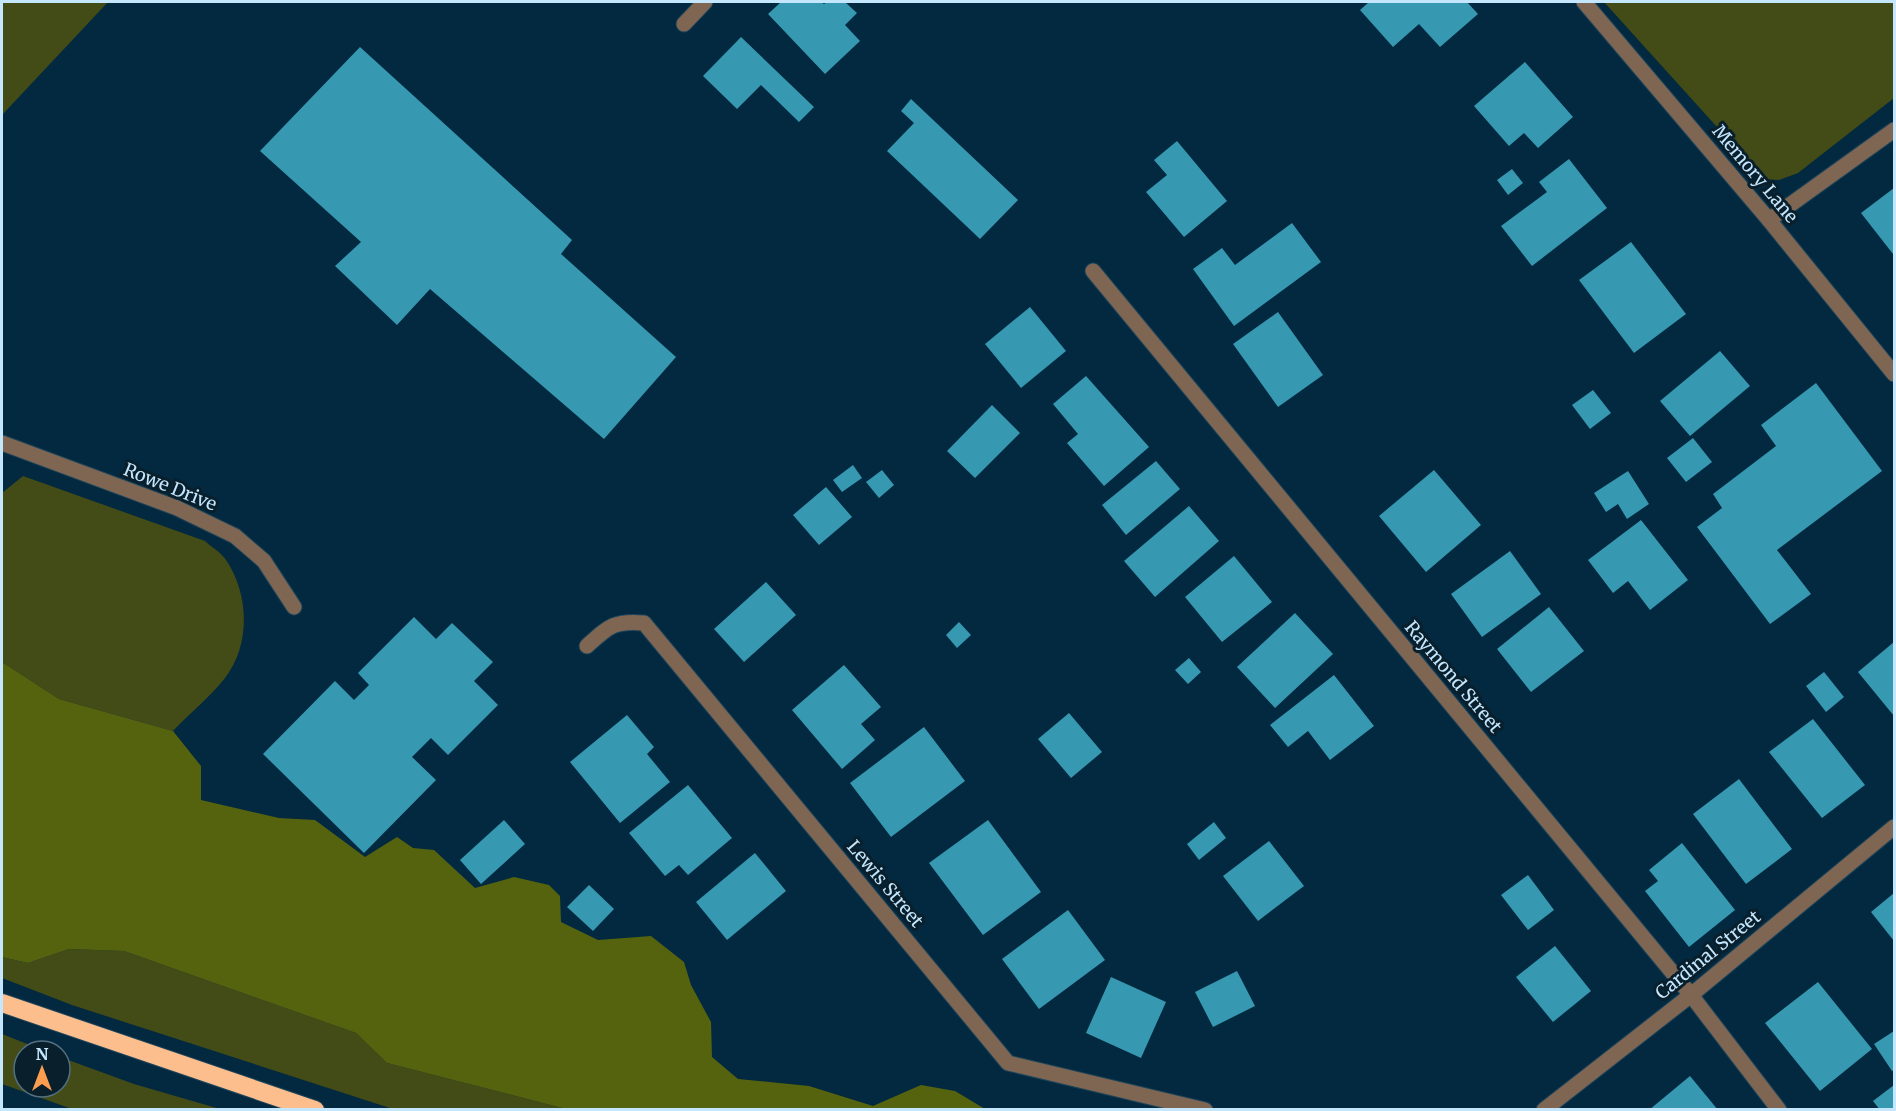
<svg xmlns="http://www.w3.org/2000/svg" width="1896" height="1111" font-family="Merriweather,serif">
	<rect width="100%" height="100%" fill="#02293f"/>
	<!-- green -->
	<g fill="#434c16">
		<polygon points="4,2 108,2 2,115 2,4"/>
		<polygon points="1604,2 1894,2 1894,98 1798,173 1779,180 1764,179"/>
		<path d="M23,476L205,541C211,547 221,552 226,560C249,594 251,644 225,678C211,696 189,714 173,731L59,699L2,662V493Z"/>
		<polygon points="69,949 124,951 356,1033 387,1063 566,1109 393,1109 72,1005 2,978 2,957 28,963"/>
		<polygon points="2,1034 45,1051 24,1051 24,1087 60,1087 60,1057 134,1084 220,1109 72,1109 2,1084"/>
	</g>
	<!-- forest -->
	<polygon fill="#56630e" points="2,662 59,699 173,731 201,766 201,800 279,818 315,820 365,857 397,837 413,848 434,850 475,888 514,877 549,885 560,896 561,922 598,940 651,936 684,962 691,985 711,1022 712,1057 738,1079 809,1086 873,1106 921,1085 955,1091 985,1109 566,1109 387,1063 356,1033 124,951 69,949 28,963 2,957"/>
	<!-- building -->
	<g fill="#3698b1">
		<polygon points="781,2 821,2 824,4 827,2 845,2 857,13 845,25 860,41 825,74 768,14"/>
		<polygon points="1369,2 1467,2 1478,14 1440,47 1419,24 1393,47 1360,10"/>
		<polygon points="741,37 814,107 799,122 761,85 737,109 703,76"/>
		<polygon points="360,47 572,240 561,254 676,357 604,439 430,289 397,325 335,266 361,242 260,151"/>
		<polygon points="1525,62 1573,117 1538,148 1524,133 1509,146 1474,106"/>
		<polygon points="911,99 1018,200 980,239 887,151 914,123 901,111"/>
		<polygon points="1177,141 1227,201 1184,237 1146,192 1167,175 1154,160"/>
		<polygon points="1569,159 1607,208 1532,266 1501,226 1547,192 1539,182"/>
		<polygon points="1512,169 1523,183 1508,195 1497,180"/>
		<polygon points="1894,188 1894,252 1893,254 1861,213"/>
		<polygon points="1292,223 1321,262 1234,326 1193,269 1222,248 1235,265"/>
		<polygon points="1631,242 1686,314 1634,353 1579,280"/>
		<polygon points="1030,307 1066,351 1021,388 985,344"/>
		<polygon points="1278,312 1323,375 1278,407 1233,344"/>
		<polygon points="1720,351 1750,386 1690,436 1660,401"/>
		<polygon points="1086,376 1149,447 1104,486 1067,443 1078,434 1053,404"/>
		<polygon points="1816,383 1882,471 1777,550 1811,594 1770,624 1697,527 1722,508 1713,494 1776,446 1761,425"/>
		<polygon points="1593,390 1611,413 1590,429 1572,405"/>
		<polygon points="992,405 1020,433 975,478 947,451"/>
		<polygon points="1693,438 1712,462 1686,482 1667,458"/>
		<polygon points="1156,461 1180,489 1126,535 1102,505"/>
		<polygon points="853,465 862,478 842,492 833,480"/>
		<polygon points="882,470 894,485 879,498 866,482"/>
		<polygon points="1434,470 1481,525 1426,572 1379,516"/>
		<polygon points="1628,471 1649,504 1627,519 1618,504 1606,512 1594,493"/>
		<polygon points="826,487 852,517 819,545 793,515"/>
		<polygon points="1189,506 1219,541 1155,597 1124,561"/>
		<polygon points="1641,520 1688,580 1650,610 1628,581 1613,593 1588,560"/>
		<polygon points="1510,551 1541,594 1482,637 1451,594"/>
		<polygon points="1234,556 1272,602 1222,642 1185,597"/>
		<polygon points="766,582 796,615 744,662 714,629"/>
		<polygon points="1549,607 1584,651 1531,692 1497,649"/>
		<polygon points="1295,613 1333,654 1275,708 1237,667"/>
		<polygon points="414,617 436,639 452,623 493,662 474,681 498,705 448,755 431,738 412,757 436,780 364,853 263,754 335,681 354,700 369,685 358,673"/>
		<polygon points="959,622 971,635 957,648 946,635"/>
		<polygon points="1894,642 1894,716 1858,672"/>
		<polygon points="1189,658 1201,672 1188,684 1175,670"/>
		<polygon points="844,665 881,707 861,724 875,740 842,769 792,710"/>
		<polygon points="1824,672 1844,697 1826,712 1806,686"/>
		<polygon points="1334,675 1374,726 1330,760 1308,731 1288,747 1270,725"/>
		<polygon points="1069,713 1102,752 1071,778 1038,739"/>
		<polygon points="627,715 654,747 647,754 670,782 620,823 570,762"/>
		<polygon points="1813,719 1865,785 1822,818 1769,752"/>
		<polygon points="924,727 965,781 891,837 850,783"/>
		<polygon points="1739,779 1792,849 1746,884 1693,814"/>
		<polygon points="688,785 732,838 688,875 679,865 665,876 629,833"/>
		<polygon points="504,820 525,844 481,884 460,860"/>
		<polygon points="988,820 1041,892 983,935 929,863"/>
		<polygon points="1214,822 1226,838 1199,860 1187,844"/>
		<polygon points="1269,841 1304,886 1258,921 1223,876"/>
		<polygon points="1682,843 1735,910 1689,947 1645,891 1658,881 1649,870"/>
		<polygon points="755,853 786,891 727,940 696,902"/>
		<polygon points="1528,875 1554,910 1528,930 1501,895"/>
		<polygon points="589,885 614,909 593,931 567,907"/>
		<polygon points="1894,893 1894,941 1871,912"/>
		<polygon points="1068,910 1105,960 1039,1009 1002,959"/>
		<polygon points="1555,946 1591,991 1553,1022 1516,977"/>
		<polygon points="1237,971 1255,1006 1213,1027 1195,992"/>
		<polygon points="1111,977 1166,1002 1141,1058 1086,1033"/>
		<polygon points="1818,982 1872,1049 1820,1091 1765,1023"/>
		<polygon points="1894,1031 1894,1070 1892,1071 1874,1044"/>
		<polygon points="1690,1076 1718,1110 1649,1110"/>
		<polygon points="1894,1085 1894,1110 1880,1110 1873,1101"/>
	</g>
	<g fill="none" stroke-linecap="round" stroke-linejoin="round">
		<defs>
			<g id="minor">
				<polyline points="1584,2 1769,220 1894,374"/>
				<polyline points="684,24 705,2"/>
				<polyline points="1769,220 1894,130"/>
				<polyline points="1093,271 1691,995 1779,1110"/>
				<polyline points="2,443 177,508 235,536 264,561 294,607"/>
				<path d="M587,646C608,627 614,620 644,623L1008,1063L1205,1110"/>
				<polyline points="1544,1110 1691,995 1894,827"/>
			</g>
			<polyline id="highway" points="2,1003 315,1110"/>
		</defs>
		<!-- minor casing -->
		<use href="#minor" stroke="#1d445a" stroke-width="17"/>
		<!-- highway casing -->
		<use href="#highway" stroke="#1d445a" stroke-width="20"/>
		<!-- minor -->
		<use href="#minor" stroke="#7f6653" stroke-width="15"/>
		<!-- highway -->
		<use href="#highway" stroke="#fdbe8e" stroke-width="18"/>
	</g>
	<g text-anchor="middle" stroke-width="6" stroke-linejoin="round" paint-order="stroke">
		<!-- street labels -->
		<g font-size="18" fill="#c5e7fe" stroke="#091f2c">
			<text transform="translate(1755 174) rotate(50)" y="6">Memory Lane</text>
			<text transform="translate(170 487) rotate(22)" y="6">Rowe Drive</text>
			<text transform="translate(1453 677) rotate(50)" y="6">Raymond Street</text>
			<text transform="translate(885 884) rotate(50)" y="6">Lewis Street</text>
			<text transform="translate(1708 955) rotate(-39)" y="6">Cardinal Street</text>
		</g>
	</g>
	<!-- border -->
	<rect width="1896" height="1111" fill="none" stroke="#c5e7fe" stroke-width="6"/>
	<!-- north arrow -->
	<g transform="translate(42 1069)"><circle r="28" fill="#091f2c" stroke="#546f80" stroke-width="1.5"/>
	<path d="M0-4.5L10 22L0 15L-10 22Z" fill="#fb9e50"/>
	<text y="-9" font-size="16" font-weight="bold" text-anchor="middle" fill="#c5e7fe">N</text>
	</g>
</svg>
